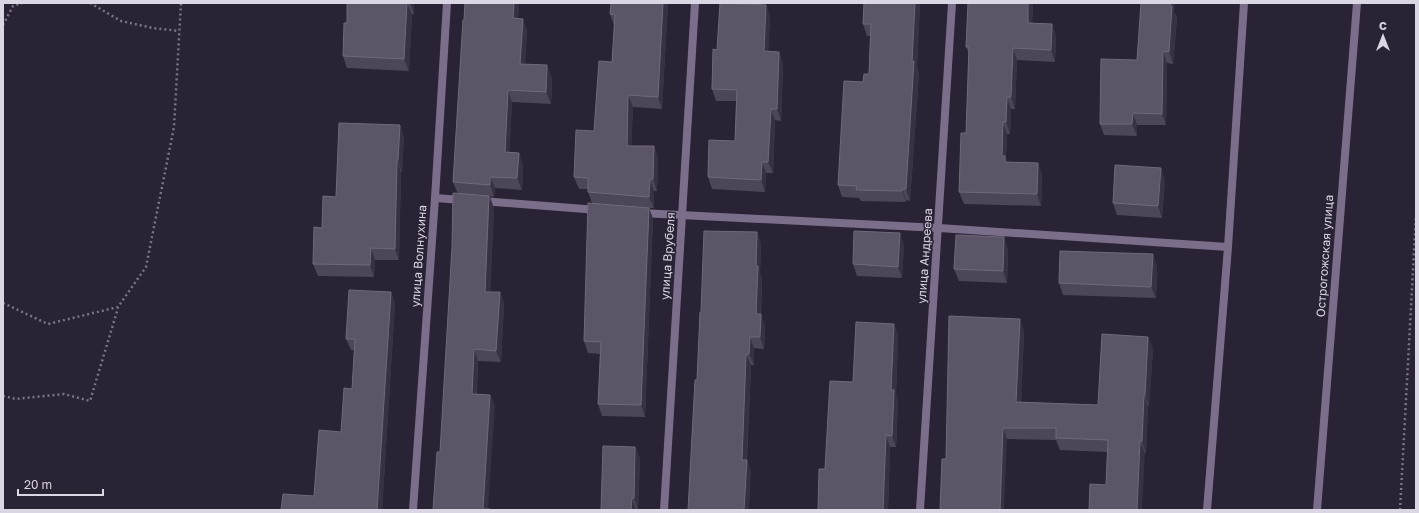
<svg xmlns="http://www.w3.org/2000/svg" width="1419" height="513" font-family="'Golos Text',sans-serif">
	<rect width="100%" height="100%" fill="#2a2235"/>
	<g fill="none" stroke-linecap="round" stroke-linejoin="round">
		<!-- path -->
		<g stroke="#7c7586" stroke-width="2.5" stroke-dasharray="2 3" stroke-linecap="butt">
			<polyline points="90,3 121,21 153,28 179,31"/>
			<polyline points="3,25 13,6 22,3"/>
			<polyline points="3,303 48,324 118,307 146,267 174,127 181,3"/>
			<polyline points="3,396 16,399 64,394 90,401 118,308"/>
			<polyline points="1400,510 1416,215"/>
		</g>
		<!-- service -->
		<g stroke="#7a6e8b" stroke-width="8">
			<polyline points="435,198 462,200"/>
			<polyline points="482,201 598,210"/>
			<polyline points="641,213 939,228 1228,247"/>
			<polyline points="1207,510 1228,247 1244,3"/>
		</g>
		<!-- minor -->
		<g stroke="#7a6e8b" stroke-width="8">
			<polyline points="413,510 435,198 447,3"/>
			<polyline points="664,510 695,3"/>
			<polyline points="920,510 952,3"/>
		</g>
		<!-- tertiary -->
		<polyline stroke="#7a6e8b" stroke-width="8" points="1317,510 1357,3"/>
	</g>
	<!-- wall -->
	<g fill="#4d4558">
		<polygon points="347,3 414,3 414,14 412,14 409,71 347,68 343,56 347,23"/>
		<polygon points="465,3 519,3 518,18 527,30 525,64 552,77 551,104 512,102 509,152 519,153 523,165 522,190 495,188 494,197 490,196 494,208 490,292 500,292 504,304 501,362 478,361 477,394 490,395 495,406 433,510 440,452 458,194 453,182"/>
		<polygon points="668,3 662,109 633,107 631,146 654,146 658,158 657,191 654,191 654,208 649,208 653,219 645,417 602,416 598,404 600,354 588,353 584,341 592,203 588,192 588,189 579,189 574,177 594,131 612,62 614,26 610,14"/>
		<polygon points="864,3 920,3 917,67 919,73 910,201 906,200 906,202 861,201 859,198 842,197 838,185 863,82 869,74 870,36 867,36 863,24"/>
		<polygon points="968,3 1033,3 1032,23 1052,24 1056,36 1055,62 1017,60 1015,109 1011,109 1010,134 1007,134 1006,159 1007,162 1038,163 1042,175 1041,206 964,204 959,192 966,133 969,53 966,47"/>
		<polygon points="766,5 770,17 768,51 779,52 783,64 781,121 775,120 773,173 766,173 765,192 712,189 708,177 735,141 736,101 716,101 712,89 717,50"/>
		<polygon points="1174,12 1177,18 1173,64 1167,63 1166,125 1137,125 1137,136 1104,135 1100,124 1137,60"/>
		<polygon points="404,137 402,172 401,172 399,260 375,260 374,277 318,276 313,264 322,228 336,197"/>
		<polygon points="1165,180 1162,218 1117,215 1113,203"/>
		<polygon points="757,232 761,244 760,273 762,278 761,314 765,326 764,349 754,348 754,365 751,365 747,460 751,472 697,380 701,312"/>
		<polygon points="904,244 902,278 857,276 853,264"/>
		<polygon points="1008,249 1007,283 959,281 954,269"/>
		<polygon points="1157,266 1156,298 1063,295 1059,283"/>
		<polygon points="391,292 395,304 382,510 281,510 314,496 341,432 352,389 354,350 351,350 346,339"/>
		<polygon points="894,324 898,336 896,394 898,402 896,447 890,447 888,510 818,510 825,469 853,382"/>
		<polygon points="1024,331 1021,402 1098,405 1148,337 1153,349 1149,406 1148,406 1146,453 1145,453 1106,485 1107,452 1060,450 1056,440 1007,439 946,459"/>
		<polygon points="635,447 640,459 638,510 601,510"/>
	</g>
	<!-- shaded-wall -->
	<g fill="#383044">
		<polygon points="407,3 412,14 409,71 404,59"/>
		<polygon points="410,3 414,3 414,14"/>
		<polygon points="514,3 519,3 517,30 513,18"/>
		<polygon points="663,3 668,3 662,109 658,97"/>
		<polygon points="915,3 920,3 917,67 919,73 910,201 906,189"/>
		<polygon points="1028,3 1033,3 1032,35 1028,23"/>
		<polygon points="1170,3 1175,3 1174,12 1177,18 1173,64 1169,52"/>
		<polygon points="766,5 770,17 768,63 764,51"/>
		<polygon points="523,19 527,30 525,75 520,64"/>
		<polygon points="1052,24 1056,36 1055,62 1051,50"/>
		<polygon points="1013,48 1017,60 1015,109 1011,97"/>
		<polygon points="1163,51 1167,63 1166,125 1162,114"/>
		<polygon points="779,52 783,64 781,121 777,109"/>
		<polygon points="547,65 552,77 551,104 546,92"/>
		<polygon points="508,90 512,102 509,164 505,152"/>
		<polygon points="628,95 633,107 631,158 627,146"/>
		<polygon points="1007,97 1011,109 1010,134 1006,122"/>
		<polygon points="771,109 775,120 773,173 768,162"/>
		<polygon points="1133,113 1137,125 1137,136 1132,124"/>
		<polygon points="1003,122 1007,134 1006,159 1009,168 1002,156"/>
		<polygon points="400,125 404,137 402,172 398,160"/>
		<polygon points="654,146 658,158 657,191 653,179"/>
		<polygon points="519,153 523,165 522,190 517,178"/>
		<polygon points="397,160 401,172 399,260 395,249"/>
		<polygon points="762,162 766,173 765,192 761,180"/>
		<polygon points="1038,163 1042,175 1041,206 1037,194"/>
		<polygon points="1161,168 1165,180 1162,218 1158,206"/>
		<polygon points="490,177 495,188 494,197 490,185"/>
		<polygon points="650,179 654,191 654,208 649,197"/>
		<polygon points="902,189 906,200 906,202 902,191"/>
		<polygon points="489,196 494,208 490,303 485,292"/>
		<polygon points="649,208 653,219 645,417 641,405"/>
		<polygon points="757,232 761,244 760,273 762,278 760,326 756,314 756,266"/>
		<polygon points="900,233 904,244 902,278 898,267"/>
		<polygon points="1004,237 1008,249 1007,283 1003,271"/>
		<polygon points="371,248 375,260 374,277 370,265"/>
		<polygon points="1153,254 1157,266 1156,298 1151,287"/>
		<polygon points="391,292 395,304 382,510 377,510"/>
		<polygon points="500,292 504,304 501,362 496,351"/>
		<polygon points="761,314 765,326 764,349 760,337"/>
		<polygon points="1020,319 1024,331 1021,414 1016,402"/>
		<polygon points="894,324 898,336 896,394 898,402 896,447 892,436 891,390"/>
		<polygon points="750,337 754,348 754,365 749,354"/>
		<polygon points="1148,337 1153,349 1149,406 1145,395"/>
		<polygon points="474,349 478,361 476,405 472,394"/>
		<polygon points="746,354 751,365 746,472 742,460"/>
		<polygon points="490,395 495,406 488,510 483,509"/>
		<polygon points="1144,395 1148,406 1146,453 1142,441"/>
		<polygon points="1003,428 1007,439 1004,510 1000,510"/>
		<polygon points="886,435 890,447 888,510 883,510"/>
		<polygon points="1140,441 1145,453 1142,510 1137,510"/>
		<polygon points="635,447 640,459 638,510 634,498"/>
		<polygon points="747,460 751,472 749,510 744,510"/>
		<polygon points="632,498 636,510 631,510"/>
	</g>
	<!-- building -->
	<g fill="#5c5567" stroke="#70697b">
		<polygon points="347,3 407,3 404,59 343,56 344,23 347,23"/>
		<polygon points="465,3 514,3 513,18 523,19 520,64 547,65 546,92 508,90 505,152 519,153 517,178 490,177 490,185 453,182 463,20 464,20"/>
		<polygon points="611,3 663,3 658,97 628,95 627,146 654,146 653,179 650,179 649,197 588,192 588,178 574,177 576,130 594,131 599,61 612,62 615,15 610,14"/>
		<polygon points="720,3 766,5 764,51 779,52 777,109 771,109 768,162 762,162 761,180 708,177 709,140 735,141 737,90 712,89 713,49 717,50"/>
		<polygon points="864,3 915,3 912,61 914,61 906,189 902,189 902,191 856,190 857,186 838,185 844,81 863,82 864,74 869,74 871,24 863,24"/>
		<polygon points="968,3 1028,3 1028,23 1052,24 1051,50 1013,48 1011,97 1007,97 1006,122 1003,122 1002,156 1005,156 1005,162 1038,163 1037,194 959,192 961,133 966,133 969,47 966,47"/>
		<polygon points="1141,3 1170,3 1170,6 1172,6 1169,52 1163,51 1162,114 1133,113 1132,124 1100,124 1101,59 1137,60"/>
		<polygon points="339,123 400,125 398,160 397,160 395,249 371,248 370,265 313,264 314,227 322,228 323,196 336,197"/>
		<polygon points="1115,165 1161,168 1158,206 1113,203"/>
		<polygon points="453,193 489,196 485,292 500,292 496,351 474,349 472,394 490,395 483,509 490,509 490,510 433,510 437,452 440,452 452,247"/>
		<polygon points="588,203 649,208 641,405 598,404 601,342 584,341"/>
		<polygon points="704,231 757,232 756,266 758,266 756,314 761,314 760,337 750,337 749,354 746,354 742,460 747,460 744,510 688,510 695,380 697,380 700,312 701,312"/>
		<polygon points="854,231 900,233 898,267 853,264"/>
		<polygon points="956,235 1004,237 1003,271 954,269"/>
		<polygon points="1060,251 1153,254 1151,287 1059,283"/>
		<polygon points="349,290 391,292 377,510 281,510 283,494 314,496 319,430 341,432 344,388 352,389 355,339 346,339"/>
		<polygon points="949,316 1020,319 1016,402 1098,405 1102,334 1148,337 1145,395 1144,395 1142,441 1140,441 1137,510 1089,510 1090,484 1106,485 1108,440 1056,438 1056,428 1003,428 1000,510 940,510 942,459 946,459"/>
		<polygon points="856,322 894,324 891,390 894,390 892,436 886,435 883,510 818,510 819,469 825,469 830,381 853,382"/>
		<polygon points="603,446 635,447 634,498 632,498 631,510 601,510"/>
	</g>
	<g text-anchor="middle" stroke-width="3" stroke-linejoin="round" paint-order="stroke">
		<!-- street labels -->
		<g font-size="12" fill="#dbd6e3" stroke="#2a2235">
			<text transform="translate(419 256) rotate(-86)" y="4">улица Волнухина</text>
			<text transform="translate(668 256) rotate(-86)" y="4">улица Врубеля</text>
			<text transform="translate(925 256) rotate(-86)" y="4">улица Андреева</text>
			<text transform="translate(1325 256) rotate(-86)" y="4">Острогожская улица</text>
		</g>
	</g>
	<!-- border -->
	<rect width="1419" height="513" fill="none" stroke="#dbd6e3" stroke-width="8"/>
	<!-- north arrow -->
	<g transform="translate(1383 36)" stroke="#2a2235" stroke-width="3" paint-order="stroke">
	<path d="M0-3L7 15L0 10L-7 15Z" fill="#dbd6e3"/>
	<text y="-6" font-size="11" font-weight="bold" text-anchor="middle" fill="#dbd6e3">С</text>
	</g>
	<!-- scale -->
	<path d="M18 489v6h85v-6" fill="none" stroke="#dbd6e3" stroke-width="2"/>
	<text x="24" y="489" font-size="12" fill="#dbd6e3" stroke="#2a2235" stroke-width="3" paint-order="stroke">20 m</text>
</svg>
